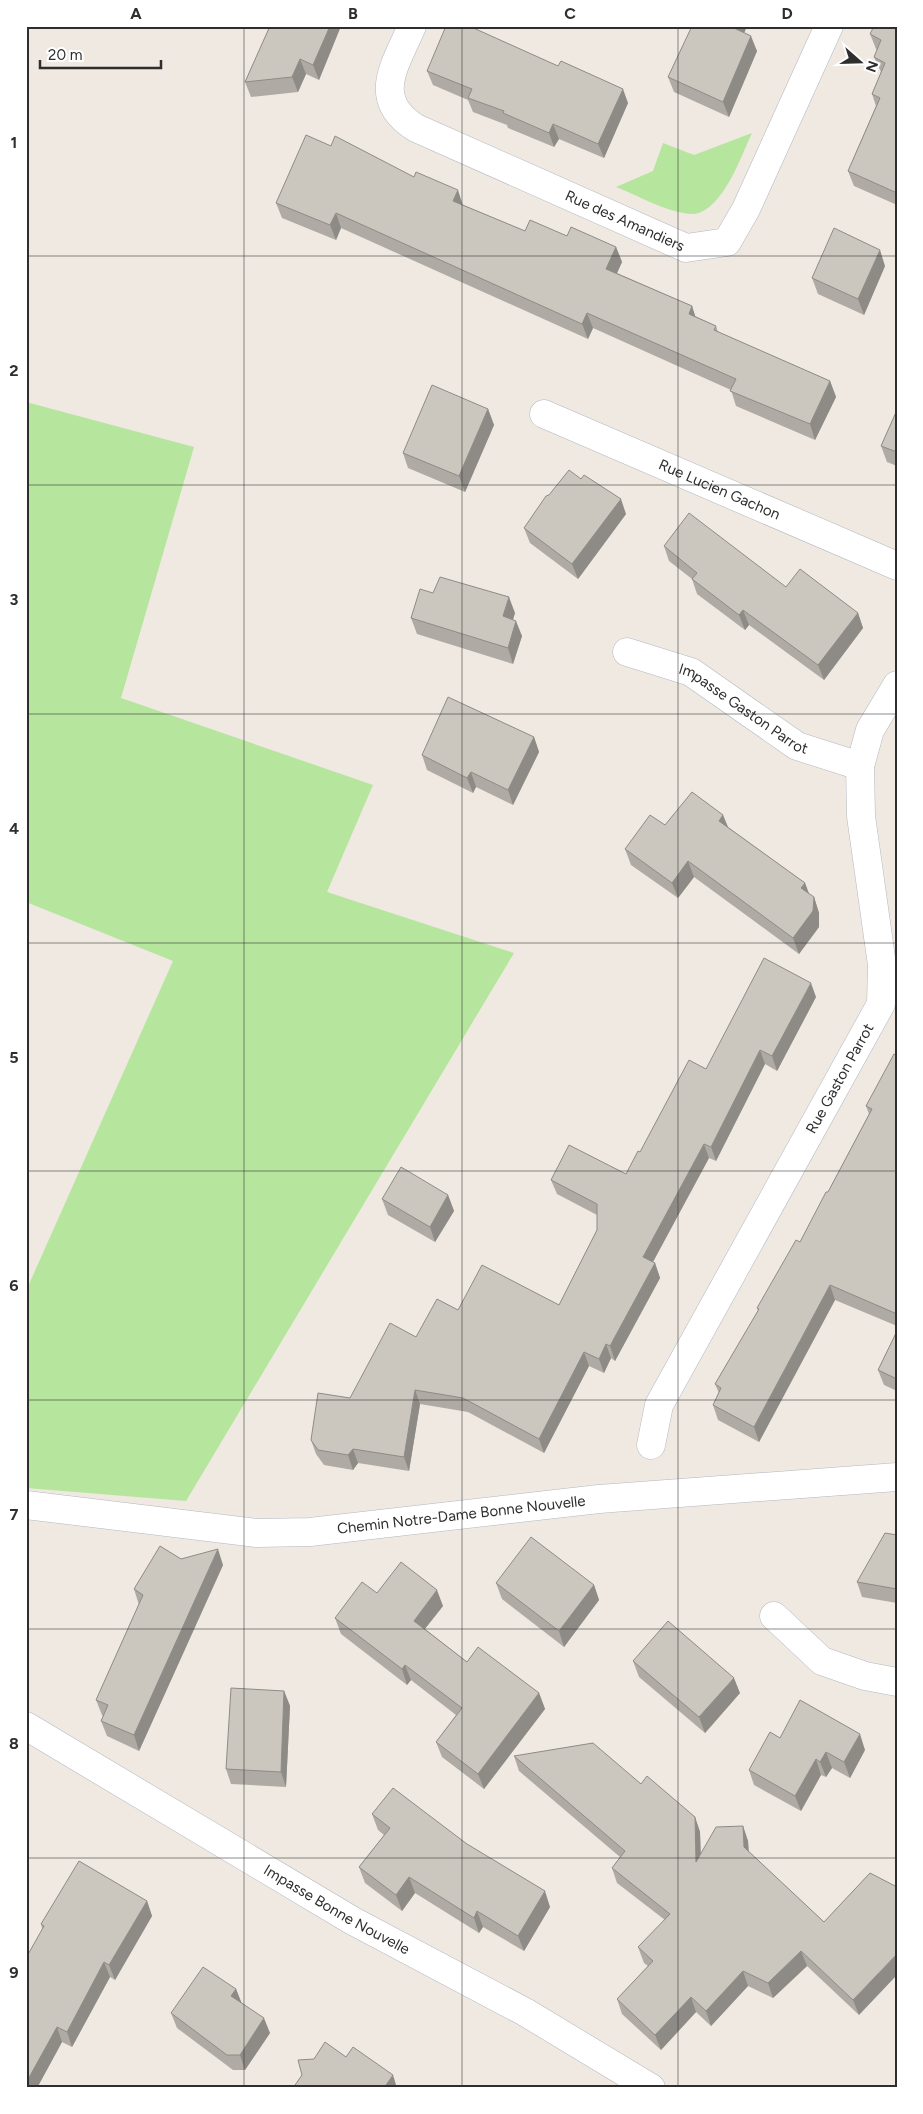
<svg xmlns="http://www.w3.org/2000/svg" width="923" height="2114" font-family="Figtree,sans-serif">
	<rect width="100%" height="100%" fill="#efe9e1"/>
	<!-- green -->
	<g fill="#b6e59e">
		<path d="M752,133C741,156 721,217 689,214C664,211 639,196 616,187L653,171L663,143L694,155Z"/>
		<polygon points="26,402 194,447 121,698 373,785 327,892 514,953 186,1501 26,1488 26,1291 173,961 26,902"/>
	</g>
	<g fill="none" stroke-linecap="round" stroke-linejoin="round">
		<defs>
			<g id="street">
				<path id="s1" d="M412,26C395,66 370,99 416,128L686,248L727,242L746,209L829,26"/>
				<path id="s2" d="M544,414L897,566"/>
				<path id="s3" d="M627,652L691,672L797,746L860,766"/>
				<path id="s4" d="M651,1445L659,1405L881,1004L882,965L861,816L860,766L870,730L897,685"/>
				<path id="s5" d="M26,1505L257,1533L310,1532L599,1499L897,1477"/>
				<polyline points="774,1616 822,1661 865,1676 897,1682"/>
				<path id="s6" d="M26,1726L353,1921L525,2012L651,2088"/>
			</g>
		</defs>
		<!-- street casing -->
		<use href="#street" stroke="#b4b7c1" stroke-width="29"/>
		<!-- street -->
		<use href="#street" stroke="#fff" stroke-width="28"/>
	</g>
	<!-- wall -->
	<g fill="#afaba4">
		<polygon points="270,26 341,26 319,80 306,74 298,92 251,97 245,82"/>
		<polygon points="897,26 897,205 854,186 848,171 876,106 872,94 881,72 874,57 877,50 876,49 870,34"/>
		<polygon points="744,33 757,51 729,117 674,92 668,77"/>
		<polygon points="427,71 628,103 604,158 559,139 554,147 508,128 507,125 473,112 468,100 433,85"/>
		<polygon points="276,203 463,205 525,231 567,236 616,247 622,262 617,273 692,306 695,316 716,326 718,332 830,381 836,397 815,440 736,406 731,390 593,328 588,339 341,228 336,240 282,218"/>
		<polygon points="885,266 864,315 818,294 812,278"/>
		<polygon points="488,409 494,425 465,492 408,468 403,453"/>
		<polygon points="897,410 897,466 887,462 881,446"/>
		<polygon points="549,495 626,514 578,579 530,543 524,528"/>
		<polygon points="664,546 786,587 858,613 863,628 824,680 749,625 745,630 697,594 692,579 669,561"/>
		<polygon points="433,593 515,613 513,619 522,636 513,664 417,634 411,618"/>
		<polygon points="534,737 539,752 513,805 476,787 473,793 427,770 422,755"/>
		<polygon points="723,815 728,827 805,883 809,894 814,897 819,913 819,927 799,954 694,877 678,898 631,865 625,849 665,825"/>
		<polygon points="816,997 777,1071 765,1064 716,1161 709,1158 653,1262 655,1263 660,1278 615,1361 611,1358 604,1373 589,1366 544,1453 468,1412 420,1404 409,1471 358,1463 353,1470 324,1465 316,1454 311,1440 350,1398 416,1337 458,1310 559,1305 597,1230 597,1215 557,1194 551,1180 626,1174 640,1152 706,1069"/>
		<polygon points="897,1056 897,1326 835,1300 759,1442 718,1420 713,1405 719,1393 715,1384 758,1311 757,1308 800,1242 828,1192 869,1114 866,1106"/>
		<polygon points="448,1195 454,1211 435,1242 388,1215 382,1199"/>
		<polygon points="897,1331 897,1391 884,1385 878,1370"/>
		<polygon points="897,1535 897,1603 862,1597 857,1582"/>
		<polygon points="223,1565 139,1751 107,1736 101,1721 103,1716 102,1715 96,1700 139,1605 134,1589"/>
		<polygon points="496,1583 594,1585 599,1600 564,1647 502,1599"/>
		<polygon points="377,1593 443,1606 425,1629 467,1662 539,1693 545,1709 484,1789 442,1757 436,1742 456,1715 411,1680 407,1685 341,1634 335,1618"/>
		<polygon points="633,1661 740,1693 705,1733 639,1677"/>
		<polygon points="284,1691 290,1706 286,1787 231,1784 226,1769"/>
		<polygon points="780,1738 865,1750 850,1778 832,1768 826,1777 821,1775 801,1811 754,1785 749,1770"/>
		<polygon points="514,1756 641,1784 695,1817 700,1832 701,1854 743,1826 748,1841 749,1852 824,1922 870,1873 859,2015 807,1966 773,1998 748,1986 711,2026 696,2012 661,2050 622,2014 617,1999 648,1966 644,1963 638,1947 665,1920 617,1883 612,1868 620,1857 519,1771"/>
		<polygon points="372,1814 550,1907 524,1951 483,1927 479,1933 415,1893 402,1911 365,1883 359,1867 384,1835 378,1830"/>
		<polygon points="147,1901 152,1916 115,1980 110,1977 72,2047 62,2042 37,2088 26,2088 42,1928 41,1924"/>
		<polygon points="236,1989 241,2002 270,2033 245,2070 233,2070 177,2028 171,2013"/>
	</g>
	<!-- shaded-wall -->
	<g fill="#8e8b86">
		<polygon points="330,26 341,26 319,80 313,65"/>
		<polygon points="735,26 747,26 740,44 734,28"/>
		<polygon points="751,36 757,51 729,117 723,102"/>
		<polygon points="300,59 306,74 298,92 292,77"/>
		<polygon points="623,89 628,103 604,158 598,144"/>
		<polygon points="553,124 559,139 554,147 549,133"/>
		<polygon points="458,190 463,206 453,201"/>
		<polygon points="336,213 341,228 336,240 330,225"/>
		<polygon points="616,247 622,262 612,284 606,269"/>
		<polygon points="880,250 885,266 864,315 858,299"/>
		<polygon points="692,306 697,322 689,314"/>
		<polygon points="587,313 593,328 588,339 582,324"/>
		<polygon points="830,381 836,397 815,440 810,424"/>
		<polygon points="488,409 494,425 465,492 459,476"/>
		<polygon points="621,499 626,514 578,579 572,564"/>
		<polygon points="509,597 515,613 509,632 503,616"/>
		<polygon points="743,610 749,625 745,630 739,615"/>
		<polygon points="858,613 863,628 824,680 818,665"/>
		<polygon points="516,621 522,636 513,664 508,648"/>
		<polygon points="534,737 539,752 513,805 508,790"/>
		<polygon points="471,772 476,787 473,793 467,778"/>
		<polygon points="723,815 729,830 719,821"/>
		<polygon points="688,861 694,877 678,898 672,883"/>
		<polygon points="805,883 811,899 801,888"/>
		<polygon points="814,897 819,913 819,927 799,954 793,938"/>
		<polygon points="811,983 816,997 777,1071 772,1056"/>
		<polygon points="760,1050 765,1064 716,1161 711,1147"/>
		<polygon points="704,1144 709,1158 648,1271 643,1257"/>
		<polygon points="448,1195 454,1211 435,1242 430,1227"/>
		<polygon points="655,1263 660,1278 615,1361 610,1346"/>
		<polygon points="830,1285 835,1300 759,1442 754,1427"/>
		<polygon points="606,1344 611,1358 604,1373 599,1359"/>
		<polygon points="584,1352 589,1366 544,1453 539,1439"/>
		<polygon points="415,1390 420,1404 409,1471 404,1457"/>
		<polygon points="353,1449 358,1463 353,1470 348,1455"/>
		<polygon points="218,1549 223,1565 139,1751 134,1735"/>
		<polygon points="594,1585 599,1600 564,1647 559,1631"/>
		<polygon points="437,1590 443,1606 419,1636 414,1621"/>
		<polygon points="405,1665 411,1680 407,1685 402,1669"/>
		<polygon points="734,1678 740,1693 705,1733 699,1717"/>
		<polygon points="284,1691 290,1706 286,1787 281,1772"/>
		<polygon points="539,1693 545,1709 484,1789 478,1774"/>
		<polygon points="860,1734 865,1750 850,1778 844,1762"/>
		<polygon points="826,1752 832,1768 826,1777 820,1762"/>
		<polygon points="816,1759 821,1775 801,1811 795,1796"/>
		<polygon points="695,1817 700,1832 701,1877 696,1862"/>
		<polygon points="743,1826 748,1841 749,1862 744,1847"/>
		<polygon points="409,1877 415,1893 402,1911 396,1895"/>
		<polygon points="545,1891 550,1907 524,1951 518,1936"/>
		<polygon points="147,1901 152,1916 115,1980 109,1965"/>
		<polygon points="477,1911 483,1927 479,1933 474,1918"/>
		<polygon points="801,1951 807,1966 773,1998 768,1983"/>
		<polygon points="897,1954 897,1975 859,2015 853,2000"/>
		<polygon points="104,1962 110,1977 72,2047 67,2032"/>
		<polygon points="743,1971 748,1986 711,2026 706,2011"/>
		<polygon points="236,1989 242,2004 231,1996"/>
		<polygon points="691,1997 696,2012 661,2050 655,2035"/>
		<polygon points="264,2018 270,2033 245,2070 240,2055"/>
		<polygon points="57,2027 62,2042 37,2088 26,2088 26,2083"/>
		<polygon points="393,2075 397,2088 384,2088"/>
	</g>
	<!-- building -->
	<g fill="#cbc7bf" stroke="#8e8b86">
		<polygon points="270,26 330,26 313,65 300,59 292,77 245,82"/>
		<polygon points="446,26 469,26 558,66 561,61 623,89 598,144 553,124 549,133 503,113 504,111 468,98 472,89 427,71"/>
		<polygon points="692,26 735,26 734,28 751,36 723,102 668,77"/>
		<polygon points="874,26 897,26 897,193 848,171 880,98 872,94 885,63 874,57 881,40 870,34"/>
		<polygon points="306,135 331,146 335,136 414,177 416,172 458,190 453,201 525,231 530,220 567,236 571,227 616,247 606,269 692,306 689,314 716,326 714,330 830,381 810,424 730,391 736,379 587,313 582,324 336,213 330,225 276,203"/>
		<polygon points="834,228 880,250 858,299 812,278"/>
		<polygon points="432,385 488,409 459,476 403,453"/>
		<polygon points="897,410 897,452 881,446"/>
		<polygon points="569,470 581,479 584,475 621,499 572,564 524,528 546,496 549,495"/>
		<polygon points="689,513 786,587 800,569 858,613 818,665 743,610 739,615 692,579 697,573 664,546"/>
		<polygon points="440,577 509,597 503,616 516,621 508,648 411,618 420,589 433,593"/>
		<polygon points="448,697 534,737 508,790 471,772 467,778 422,755"/>
		<polygon points="692,792 723,815 719,821 805,883 801,888 814,897 813,911 793,938 688,861 672,883 625,849 650,815 665,825"/>
		<polygon points="764,958 811,983 772,1056 760,1050 711,1147 704,1144 643,1257 655,1263 610,1346 606,1344 599,1359 584,1352 539,1439 463,1398 415,1390 404,1457 353,1449 348,1455 318,1450 311,1440 318,1393 350,1398 390,1323 416,1337 437,1299 458,1310 482,1265 559,1305 597,1230 597,1204 551,1180 569,1145 626,1174 638,1151 640,1152 689,1060 706,1069"/>
		<polygon points="894,1054 897,1056 897,1314 830,1285 754,1427 713,1405 721,1388 715,1384 759,1309 757,1308 796,1240 800,1242 826,1192 828,1192 872,1109 866,1106"/>
		<polygon points="401,1167 448,1195 430,1227 382,1199"/>
		<polygon points="897,1331 897,1379 878,1370"/>
		<polygon points="885,1533 897,1535 897,1589 857,1582"/>
		<polygon points="531,1537 594,1585 559,1631 496,1583"/>
		<polygon points="160,1546 181,1559 218,1549 134,1735 101,1721 108,1705 96,1700 143,1595 134,1589"/>
		<polygon points="401,1562 437,1590 414,1621 467,1662 478,1647 539,1693 478,1774 436,1742 462,1708 405,1665 402,1669 335,1618 362,1582 377,1593"/>
		<polygon points="668,1621 734,1678 699,1717 633,1661"/>
		<polygon points="231,1688 284,1691 281,1772 226,1769"/>
		<polygon points="800,1700 860,1734 844,1762 826,1752 820,1762 816,1759 795,1796 749,1770 770,1732 780,1738"/>
		<polygon points="593,1743 641,1784 647,1776 695,1817 696,1862 716,1827 743,1826 744,1847 824,1922 870,1873 897,1887 897,1954 853,2000 801,1951 768,1983 743,1971 706,2011 691,1997 655,2035 617,1999 653,1961 638,1947 670,1914 612,1868 625,1851 514,1756"/>
		<polygon points="393,1788 467,1844 545,1891 518,1936 477,1911 474,1918 409,1877 396,1895 359,1867 390,1828 372,1814"/>
		<polygon points="79,1861 147,1901 109,1965 104,1962 67,2032 57,2027 26,2083 26,1958 44,1926 41,1924"/>
		<polygon points="203,1967 236,1989 231,1996 264,2018 240,2055 227,2055 171,2013"/>
		<polygon points="325,2042 346,2057 353,2047 393,2075 384,2088 293,2088 302,2075 298,2060 314,2059"/>
	</g>
	<!-- grid -->
	<path fill="none" stroke="#2e2e2e" stroke-width="1" stroke-opacity="0.55" d="M244,26V2088M462,26V2088M678,26V2088M26,256H897M26,485H897M26,714H897M26,943H897M26,1171H897M26,1400H897M26,1629H897M26,1858H897"/>
	<g text-anchor="middle" stroke-width="4" stroke-linejoin="round" paint-order="stroke">
		<!-- street labels -->
		<g font-size="15" fill="#2e2e2e" stroke="#fff">
			<text dy="5" stroke="none"><textPath href="#s1" startOffset="345">Rue des Amandiers</textPath></text>
			<text dy="5" stroke="none"><textPath href="#s2" startOffset="191">Rue Lucien Gachon</textPath></text>
			<text dy="5" stroke="none"><textPath href="#s3" startOffset="131">Impasse Gaston Parrot</textPath></text>
			<text dy="5" stroke="none"><textPath href="#s4" startOffset="414">Rue Gaston Parrot</textPath></text>
			<text dy="5" stroke="none"><textPath href="#s5" startOffset="438">Chemin Notre-Dame Bonne Nouvelle</textPath></text>
			<text dy="5" stroke="none"><textPath href="#s6" startOffset="361">Impasse Bonne Nouvelle</textPath></text>
		</g>
	</g>
	<!-- border -->
	<rect width="923" height="2114" fill="none" stroke="#ffffff" stroke-width="55"/>
	<!-- north arrow -->
	<g transform="translate(860 62) rotate(110)" stroke="#ffffff" stroke-width="4" paint-order="stroke">
	<path d="M0-4L9 19L0 12L-9 19Z" fill="#2e2e2e"/>
	<text y="-8" font-size="14" font-weight="bold" text-anchor="middle" fill="#2e2e2e">N</text>
	</g>
	<!-- scale -->
	<path d="M40 60v8h121v-8" fill="none" stroke="#2e2e2e" stroke-width="2.5"/>
	<text x="48" y="60" font-size="15" fill="#2e2e2e" stroke="#ffffff" stroke-width="4" paint-order="stroke">20 m</text>
	<rect x="28" y="28" width="868" height="2058" fill="none" stroke="#2e2e2e" stroke-width="2"/>
	<g font-size="16" text-anchor="middle" font-weight="bold" fill="#2e2e2e">
		<text x="136" y="19">A</text>
		<text x="353" y="19">B</text>
		<text x="570" y="19">C</text>
		<text x="787" y="19">D</text>
		<text x="14" y="148">1</text>
		<text x="14" y="376">2</text>
		<text x="14" y="605">3</text>
		<text x="14" y="834">4</text>
		<text x="14" y="1063">5</text>
		<text x="14" y="1291">6</text>
		<text x="14" y="1520">7</text>
		<text x="14" y="1749">8</text>
		<text x="14" y="1978">9</text>
	</g>
</svg>
